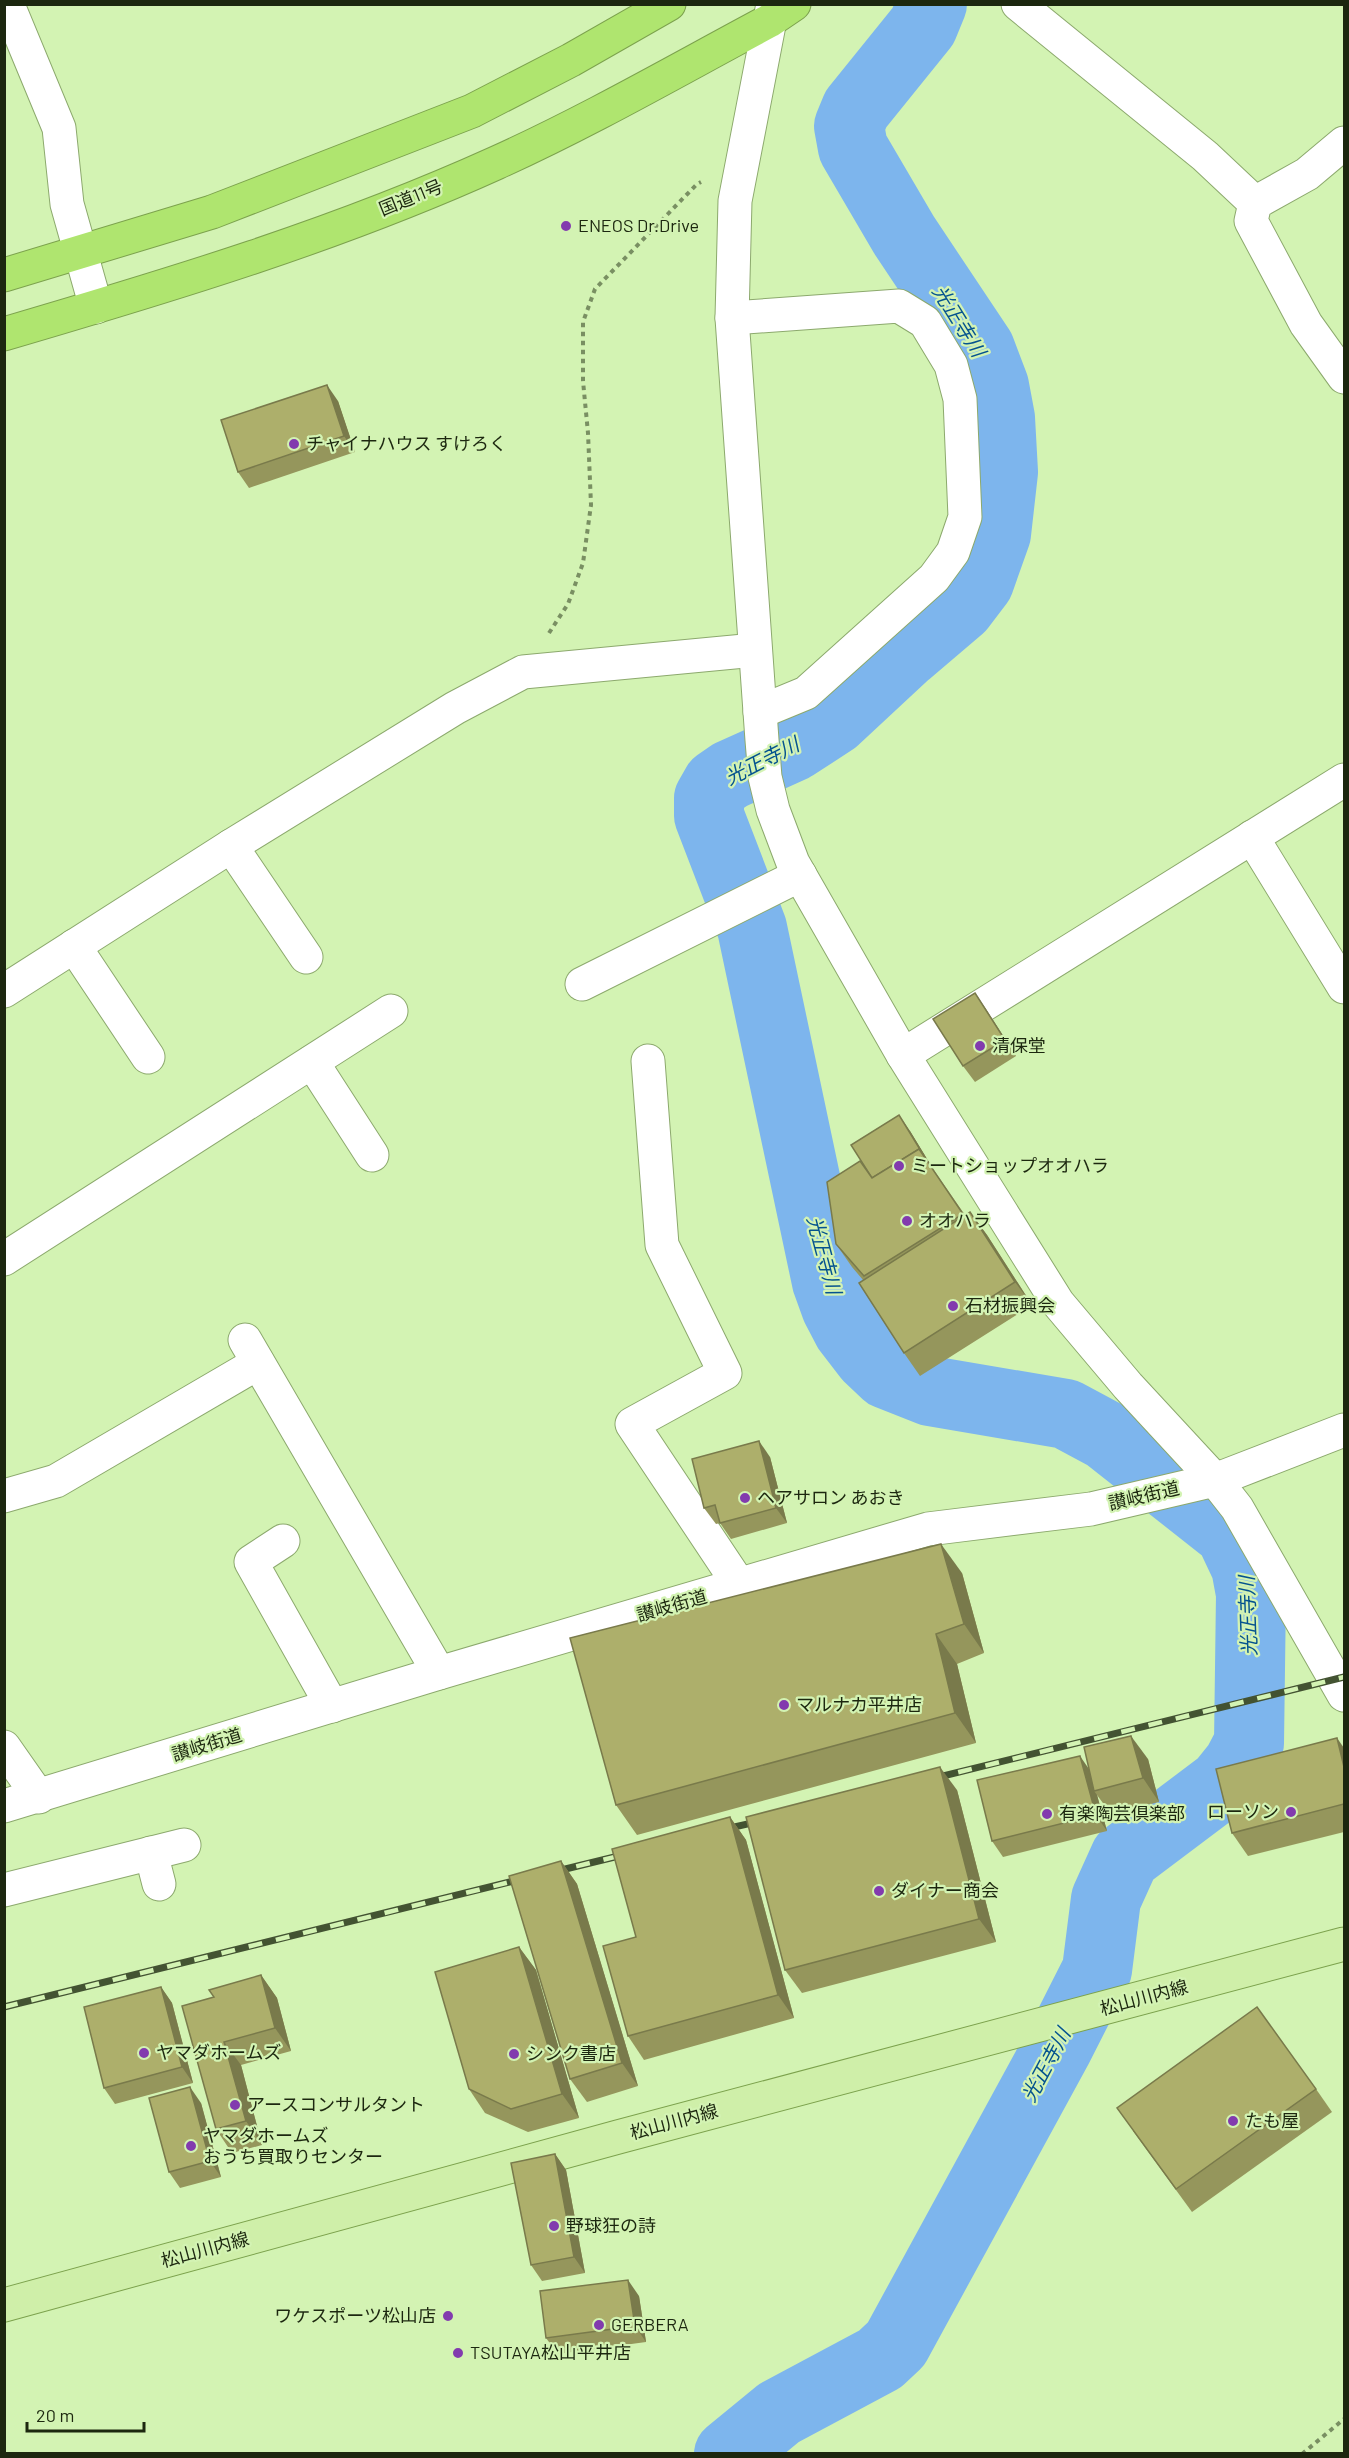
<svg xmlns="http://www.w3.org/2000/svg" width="1349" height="2458" font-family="Barlow,'Noto Sans JP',sans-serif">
	<rect width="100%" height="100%" fill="#d3f3b3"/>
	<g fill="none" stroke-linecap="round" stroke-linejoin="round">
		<!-- river -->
		<polyline stroke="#7db5ed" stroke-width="70" points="729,2454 779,2413 880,2359 896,2344 1058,2047 1097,1970 1106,1899 1125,1857 1222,1784 1238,1764 1249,1743 1251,1594 1246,1567 1230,1533 1107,1436 1066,1414 930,1391 887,1374 868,1356 848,1330 836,1307 827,1282 752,928 709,816 709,798 717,784 730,775 794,746 834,720 906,653 960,607 979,582 996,534 1003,472 1000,418 994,386 980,349 904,235 853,148 849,126 856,109 923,26 932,4"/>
		<defs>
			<g id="minor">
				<polyline points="773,4 735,201 732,318 762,740 765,777 773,810 793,863 903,1055 1058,1303 1128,1386 1215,1480 1237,1508 1344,1695"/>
				<polyline points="1018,4 1205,156 1255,203"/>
				<polyline points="8,5 59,128 67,204 96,307"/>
				<polyline points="1344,143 1307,174 1255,203 1251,221 1306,324 1344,377"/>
				<polyline points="732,318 899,306 925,322 951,365 960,399 965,517 953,552 934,578 806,693 760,712"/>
				<polyline points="1252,837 1344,987"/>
				<polyline points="231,846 306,957"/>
				<polyline points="74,946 148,1057"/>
				<polyline points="582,984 800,875"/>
				<polyline points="4,991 231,846 455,708 523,672 755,650"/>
				<polyline points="903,1055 1344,780"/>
				<polyline points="648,1061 662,1245 725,1373 632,1424 740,1586"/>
				<polyline points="312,1062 372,1155"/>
				<polyline points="4,1259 391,1011"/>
				<polyline points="245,1340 439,1673"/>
				<polyline points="4,1496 56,1481 258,1363"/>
				<polyline points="283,1541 251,1562 332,1706"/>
				<polyline points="4,1747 39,1797"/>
				<polyline points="4,1806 439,1673 928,1529 1091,1509 1215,1480 1344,1430"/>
				<polyline points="151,1853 159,1884"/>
				<polyline points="4,1890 184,1845"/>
			</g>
			<polyline id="major" points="4,2305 618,2137 1344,1944"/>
			<g id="highway">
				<polyline points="4,275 212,212 472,111 571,60 669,4"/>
				<path d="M4,334C171,285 337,235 496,163C589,121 679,69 769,21L794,4"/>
			</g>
		</defs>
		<!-- minor casing -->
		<use href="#minor" stroke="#8ca96d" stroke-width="35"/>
		<!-- major casing -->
		<use href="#major" stroke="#7ca24d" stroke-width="35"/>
		<!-- highway casing -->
		<use href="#highway" stroke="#7ca24d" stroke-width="35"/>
		<!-- path -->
		<g stroke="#798f62" stroke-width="4" stroke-dasharray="4.5 4.5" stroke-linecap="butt">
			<polyline points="549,633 568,604 583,563 591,505 588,433 583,381 583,322 595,289 697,184 701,182"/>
			<polyline points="1302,2454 1344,2419"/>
		</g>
		<!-- minor -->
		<use href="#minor" stroke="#fff" stroke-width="33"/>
		<!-- major -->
		<use href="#major" stroke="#cfefa9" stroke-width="33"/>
		<!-- highway -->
		<use href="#highway" stroke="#afe56f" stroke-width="33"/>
		<defs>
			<g id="rail">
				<polyline points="931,1779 1344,1677"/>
				<polyline points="721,1830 765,1820"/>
				<polyline points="549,1873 631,1853"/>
				<polyline points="4,2007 526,1878"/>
			</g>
		</defs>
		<!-- rail casing -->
		<use href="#rail" stroke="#435332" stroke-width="7"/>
		<!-- rail -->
		<use href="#rail" stroke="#d3f3b3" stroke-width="4.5" stroke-dasharray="14" stroke-linecap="butt"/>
	</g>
	<!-- wall -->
	<g fill="#95965c">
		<polygon points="338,401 355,452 249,488 238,472"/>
		<polygon points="975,993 1016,1056 975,1082 963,1066"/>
		<polygon points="910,1131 935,1172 965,1215 970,1212 987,1235 1032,1305 920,1376 904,1353 863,1280 852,1267 836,1244"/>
		<polygon points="770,1457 787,1523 731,1539 720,1523 716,1524 704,1508"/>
		<polygon points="962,1573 984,1653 957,1664 976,1743 637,1835 616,1805"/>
		<polygon points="1344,1748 1344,1832 1248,1856 1232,1833"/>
		<polygon points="1148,1759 1159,1802 1111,1814 1097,1795 1107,1831 1003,1857 992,1841 1089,1769"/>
		<polygon points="957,1790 996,1942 802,1993 785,1970"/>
		<polygon points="730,1817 746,1840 794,2018 644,2060 628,2036 636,1937"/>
		<polygon points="561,1861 577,1884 638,2086 587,2102 570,2079"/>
		<polygon points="519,1947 536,1970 579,2118 528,2132 485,2113 469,2089"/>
		<polygon points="261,1975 277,1998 291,2051 241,2065 262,2145 232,2153 216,2129 214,1997"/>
		<polygon points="161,1987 172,2003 193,2083 115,2104 104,2088"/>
		<polygon points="1316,2089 1332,2112 1192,2212 1133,2131"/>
		<polygon points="201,2103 221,2177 180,2188 169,2172"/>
		<polygon points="555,2154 566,2170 585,2273 542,2281 531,2265"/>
		<polygon points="639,2296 646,2342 558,2354 546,2338"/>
	</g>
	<!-- shaded-wall -->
	<g fill="#797a4b">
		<polygon points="327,385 338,401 355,452 344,436"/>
		<polygon points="975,993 986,1009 1016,1056 1005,1040"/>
		<polygon points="899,1115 910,1131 935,1172 980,1237 924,1156"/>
		<polygon points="970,1212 987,1235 1032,1305 1015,1282"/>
		<polygon points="759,1441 770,1457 787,1523 776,1508"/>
		<polygon points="941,1544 962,1573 984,1653 964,1624"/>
		<polygon points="936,1634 957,1664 976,1743 955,1713"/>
		<polygon points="1131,1736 1148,1759 1159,1802 1143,1778"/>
		<polygon points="1337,1738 1344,1748 1344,1767"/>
		<polygon points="1080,1756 1091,1772 1094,1791 1097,1795 1107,1831 1096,1815"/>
		<polygon points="940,1767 957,1790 996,1942 979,1919"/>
		<polygon points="730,1817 746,1840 794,2018 778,1995"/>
		<polygon points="561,1861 577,1884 638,2086 622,2063"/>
		<polygon points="519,1947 536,1970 579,2118 562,2094"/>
		<polygon points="261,1975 277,1998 291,2051 275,2028"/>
		<polygon points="161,1987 172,2003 193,2083 182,2067"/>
		<polygon points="224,2042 241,2065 262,2145 246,2121"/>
		<polygon points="190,2087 201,2103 221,2177 210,2161"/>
		<polygon points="555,2154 566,2170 585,2273 574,2257"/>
		<polygon points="628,2280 639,2296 646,2342 635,2326"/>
	</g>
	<!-- building -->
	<g fill="#adaf6b" stroke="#797a4b" stroke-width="1.5">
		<polygon points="327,385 344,436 238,472 221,420"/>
		<polygon points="975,993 1005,1040 963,1066 933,1019"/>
		<polygon points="899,1115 924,1156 919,1149 872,1178 851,1145"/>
		<polygon points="919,1149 963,1214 864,1276 836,1244 827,1182 860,1161 872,1178"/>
		<polygon points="970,1212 1015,1282 904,1353 859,1283"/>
		<polygon points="759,1441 776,1508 720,1523 715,1505 704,1508 692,1459"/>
		<polygon points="941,1544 964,1624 936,1634 955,1713 616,1805 570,1638"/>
		<polygon points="1131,1736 1143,1778 1094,1791 1084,1747"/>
		<polygon points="1337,1738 1344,1767 1344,1804 1232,1833 1216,1769"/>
		<polygon points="1080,1756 1096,1815 992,1841 977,1780"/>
		<polygon points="940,1767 979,1919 785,1970 746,1817"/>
		<polygon points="730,1817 778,1995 628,2036 603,1946 636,1937 612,1849"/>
		<polygon points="561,1861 622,2063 570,2079 509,1876"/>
		<polygon points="519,1947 562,2094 511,2109 469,2089 435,1972"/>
		<polygon points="261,1975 275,2028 224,2042 246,2121 216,2129 182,2006 214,1997 209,1990"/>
		<polygon points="161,1987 182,2067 104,2088 84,2007"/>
		<polygon points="1257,2007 1316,2089 1176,2189 1117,2108"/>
		<polygon points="190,2087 210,2161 169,2172 149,2098"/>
		<polygon points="555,2154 574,2257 531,2265 511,2163"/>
		<polygon points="628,2280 635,2326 546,2338 540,2291"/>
	</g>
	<!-- markers -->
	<g fill="#823bae" stroke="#d3f3b3" stroke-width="2">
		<circle cx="566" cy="226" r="6"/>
		<circle cx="294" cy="444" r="6"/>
		<circle cx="980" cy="1046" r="6"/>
		<circle cx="899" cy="1166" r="6"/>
		<circle cx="907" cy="1221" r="6"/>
		<circle cx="953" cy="1306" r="6"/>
		<circle cx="745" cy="1498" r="6"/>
		<circle cx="784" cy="1705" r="6"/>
		<circle cx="1291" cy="1812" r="6"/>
		<circle cx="1047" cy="1814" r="6"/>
		<circle cx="879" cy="1891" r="6"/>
		<circle cx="144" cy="2053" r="6"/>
		<circle cx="514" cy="2054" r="6"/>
		<circle cx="235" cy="2105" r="6"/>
		<circle cx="1233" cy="2121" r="6"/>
		<circle cx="191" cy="2146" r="6"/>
		<circle cx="554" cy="2226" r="6"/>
		<circle cx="448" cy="2316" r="6"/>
		<circle cx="599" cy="2325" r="6"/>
		<circle cx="458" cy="2353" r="6"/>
	</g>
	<g text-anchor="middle" stroke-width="4.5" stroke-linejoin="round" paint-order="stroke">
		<!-- street labels -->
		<g font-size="18" fill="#1c270f" stroke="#d3f3b3">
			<text transform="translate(411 198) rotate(-22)" y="6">国道11号</text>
			<text transform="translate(1144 1496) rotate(-13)" y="6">讃岐街道</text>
			<text transform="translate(672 1606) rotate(-16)" y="6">讃岐街道</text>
			<text transform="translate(207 1745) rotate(-17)" y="6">讃岐街道</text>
			<text transform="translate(1144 1998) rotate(-15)" y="6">松山川内線</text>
			<text transform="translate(674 2122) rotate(-15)" y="6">松山川内線</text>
			<text transform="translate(205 2250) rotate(-15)" y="6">松山川内線</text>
		</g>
		<!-- poi labels -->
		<g font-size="18" fill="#1c270f" stroke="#d3f3b3" text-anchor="start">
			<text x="578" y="232">ENEOS Dr.Drive</text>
			<text x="306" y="450">チャイナハウス すけろく</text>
			<text x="992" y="1052">清保堂</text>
			<text x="911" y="1172">ミートショップオオハラ</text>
			<text x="919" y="1227">オオハラ</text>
			<text x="965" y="1312">石材振興会</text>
			<text x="757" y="1504">ヘアサロン あおき</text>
			<text x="796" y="1711">マルナカ平井店</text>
			<text x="1279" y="1818" text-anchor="end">ローソン</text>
			<text x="1059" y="1820">有楽陶芸倶楽部</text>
			<text x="891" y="1897">ダイナー商会</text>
			<text x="156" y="2059">ヤマダホームズ</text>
			<text x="526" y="2060">シンク書店</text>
			<text x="247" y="2111">アースコンサルタント</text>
			<text x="1245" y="2127">たも屋</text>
			<text x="203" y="2142">ヤマダホームズ<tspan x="203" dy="21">おうち買取りセンター</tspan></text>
			<text x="566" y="2232">野球狂の詩</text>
			<text x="436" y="2322" text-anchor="end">ワケスポーツ松山店</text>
			<text x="611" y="2331">GERBERA</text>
			<text x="470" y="2359">TSUTAYA松山平井店</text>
		</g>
		<!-- water labels -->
		<g font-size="20" font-style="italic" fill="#05538f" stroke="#d3f3b3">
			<text transform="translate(959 321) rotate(58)" y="7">光正寺川</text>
			<text transform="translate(762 761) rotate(-27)" y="7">光正寺川</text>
			<text transform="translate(824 1255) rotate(75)" y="7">光正寺川</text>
			<text transform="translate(1248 1616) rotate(-92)" y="7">光正寺川</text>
			<text transform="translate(1046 2065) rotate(-62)" y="7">光正寺川</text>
		</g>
	</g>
	<!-- border -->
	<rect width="1349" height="2458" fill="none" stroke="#1c270f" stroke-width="12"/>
	<!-- scale -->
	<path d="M27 2422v9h117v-9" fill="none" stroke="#1c270f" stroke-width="3"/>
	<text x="36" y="2422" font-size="18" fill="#1c270f" stroke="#d3f3b3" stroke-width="4.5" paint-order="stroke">20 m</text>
</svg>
